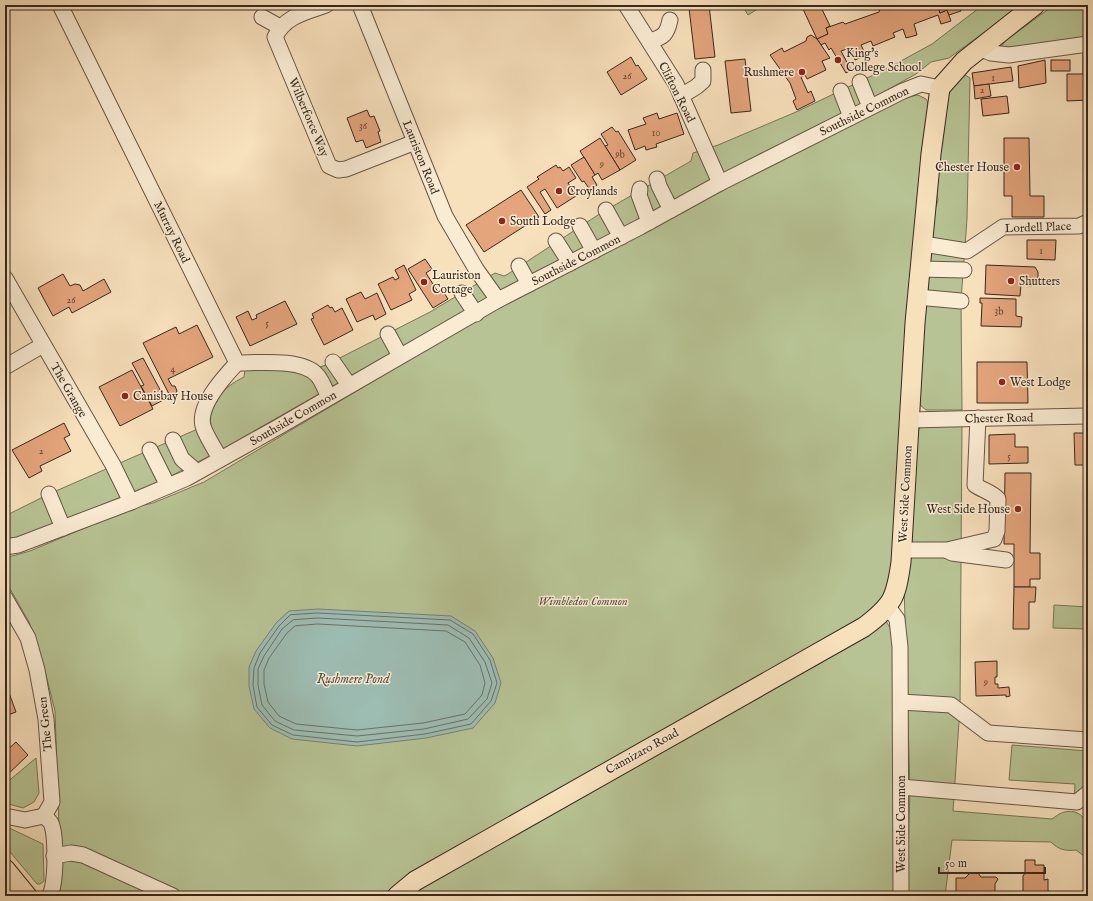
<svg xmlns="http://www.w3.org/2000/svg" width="1093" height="901" font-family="'IM FELL English',serif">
	<rect width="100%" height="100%" fill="#f7e0bc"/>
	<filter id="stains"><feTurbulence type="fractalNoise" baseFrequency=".005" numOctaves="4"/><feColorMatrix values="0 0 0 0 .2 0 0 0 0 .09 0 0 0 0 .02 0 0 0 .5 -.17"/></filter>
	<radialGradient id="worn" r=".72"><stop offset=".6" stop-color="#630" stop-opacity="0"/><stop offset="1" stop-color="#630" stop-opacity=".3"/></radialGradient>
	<!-- green -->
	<g fill="#b7c394" stroke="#777658">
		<polygon points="742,5 764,5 748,15"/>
		<path d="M983,5H1022L949,58L931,62L916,74L856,107L498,292L217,452L169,477L85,512L17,538L5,539V516L49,494L209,424C213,400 222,388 244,377L245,369H282L300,373L326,365L430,312L495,273L504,276L508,274L601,213L691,161L693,153L718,145L796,112L890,67L932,44Z"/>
		<polygon points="1054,5 1088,5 1088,40 1007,51 1001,47 1005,41"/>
		<polygon points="965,75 970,78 967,219 961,301 962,410 926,410 920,405 917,348 935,210 938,200 935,182 945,101 953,86 962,76"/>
		<polygon points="918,95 926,99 929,105 895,565 881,613 892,631 893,650 895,896 59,896 61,885 55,711 43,663 29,622 5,580 5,558 30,551 132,508 153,503 204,482 486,314 737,182 907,97"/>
		<path d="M962,424L960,707L953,811L1052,819C1060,813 1065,810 1075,812C1093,818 1088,844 1088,859L1076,850C1065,851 1059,850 1051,842L952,840L945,896H907L910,788L904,585L914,438L919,429L924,425Z"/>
		<polygon points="1054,605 1088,607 1088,629 1053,628"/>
		<polygon points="1012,745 1088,751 1088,785 1074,798 1075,784 1009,780"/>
		<polygon points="36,758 39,793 34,802 23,808 5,803 5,784"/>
		<polygon points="5,826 43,844 44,881 40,884 37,884 5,846"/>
	</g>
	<!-- water -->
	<polygon fill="#9dbdb3" stroke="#748177" points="318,609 451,616 475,631 493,658 501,683 495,703 473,728 426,738 357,746 292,739 270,728 254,709 249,686 249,667 256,651 276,623 289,611"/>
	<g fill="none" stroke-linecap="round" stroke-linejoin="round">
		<!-- shore -->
		<g stroke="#6a7268" stroke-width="1">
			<polygon points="318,613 450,620 473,634 490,660 497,683 491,701 471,724 425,734 357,742 293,735 272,725 257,707 253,685 254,668 260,653 279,626 290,615"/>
			<polygon points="318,618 448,625 469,638 485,662 492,683 487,699 468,719 424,729 357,736 294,730 275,721 262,705 258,685 258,669 264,656 282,629 293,620"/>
			<polygon points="318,624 446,631 465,642 480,665 485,683 482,695 465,714 423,723 357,730 296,724 279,716 268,702 264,684 264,670 269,658 287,633 295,626"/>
		</g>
	</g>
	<!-- building -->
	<g fill="#e4a47c" stroke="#37281d">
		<polygon points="709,5 715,57 695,59 689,8"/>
		<polygon points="797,5 820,5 830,26 826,28 828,34 817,39 802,7"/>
		<polygon points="882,5 937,5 940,13 947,10 951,21 941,24 938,15 914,24 917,35 906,38 903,29 893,33 895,37 873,46 871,41 861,45 866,55 855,60 850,48 841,51 851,70 846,73 831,48 829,50 825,43 821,45 817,39 828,34 826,28 843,22 845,24 879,12"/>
		<polygon points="943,5 959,5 961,11 949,15 947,10 940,13 938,7"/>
		<polygon points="811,35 817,39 830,58 822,61 826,70 807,79 805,75 801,77 808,93 811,91 815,101 797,110 793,101 796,99 790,83 770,55 782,48 784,52 806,41 807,37"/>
		<polygon points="1083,54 1088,54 1088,100 1067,101 1067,74 1083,74"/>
		<polygon points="631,57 636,66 638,65 647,79 621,95 607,72"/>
		<polygon points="745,59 751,111 731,113 725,61"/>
		<polygon points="1045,60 1046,83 1019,88 1018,66"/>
		<rect x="1051" y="60" width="19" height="11"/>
		<polygon points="1011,67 1013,81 974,86 972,73"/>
		<polygon points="989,84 991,96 975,99 974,86"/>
		<polygon points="1007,96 1009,113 983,116 981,99"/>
		<polygon points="367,110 370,117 374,116 380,131 378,132 381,142 366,148 363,140 356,142 347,118"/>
		<polygon points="657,113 659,119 677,113 684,134 656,144 657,147 646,150 645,146 635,150 628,130 646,124 643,118"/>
		<polygon points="612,127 616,132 618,131 636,160 620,170 605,146 608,145 601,134"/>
		<polygon points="600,138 620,170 602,180 598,173 595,175 580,151"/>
		<polygon points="1004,138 1029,138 1030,196 1044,196 1044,217 1012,217 1012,196 1004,196"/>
		<polygon points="584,157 595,175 592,177 597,185 590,190 584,181 582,182 571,165"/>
		<polygon points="556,165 558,168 560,167 563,171 569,167 576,178 568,183 576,196 557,208 545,189 540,192 551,210 545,214 527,187 539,179 537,177"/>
		<polygon points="521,190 539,217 484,252 466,225"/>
		<polygon points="1027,240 1056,240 1055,260 1027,259"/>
		<polygon points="425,259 432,269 426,273 438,292 440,291 442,294 444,293 448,299 433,308 408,269"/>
		<polygon points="404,265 416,290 409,294 412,300 391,310 378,284 393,277 395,280 399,278 395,270"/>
		<polygon points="986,265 1035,267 1038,272 1038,278 1032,286 1021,285 1020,296 985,294"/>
		<polygon points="63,274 70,286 75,284 80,285 83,291 104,279 111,292 72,313 69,307 53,316 38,288"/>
		<polygon points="361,292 365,299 377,293 386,314 375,320 373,315 357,322 346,299"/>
		<polygon points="980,298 1016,299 1016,316 1022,317 1021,327 981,326 982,303 980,303"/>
		<polygon points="285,301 297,324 250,346 236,317 248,311 252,320 257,318 256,315"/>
		<polygon points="328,305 330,308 332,307 335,312 342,308 353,330 324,345 311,319 314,318 312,314"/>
		<polygon points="197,325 213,357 168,379 172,386 175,386 177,391 174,396 170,396 143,343 176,327 179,334"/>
		<polygon points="143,358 165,399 152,406 141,386 144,385 132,363"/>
		<polygon points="977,362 1027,362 1028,403 977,403"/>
		<polygon points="132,370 153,409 120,426 99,387"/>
		<polygon points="64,423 70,435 64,438 71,451 40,466 42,471 29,478 12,450"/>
		<polygon points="1074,433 1085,433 1086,465 1075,465"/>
		<polygon points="1015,434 1015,447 1028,447 1028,463 989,464 989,435"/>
		<polygon points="1005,473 1031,473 1030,553 1040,553 1040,579 1030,579 1030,587 1014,587 1014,544 1004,544"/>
		<polygon points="1014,587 1036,587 1035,602 1029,602 1029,629 1013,629"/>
		<polygon points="997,661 997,677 995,677 995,684 998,684 998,688 1009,687 1010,696 1006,697 1006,695 976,696 975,662"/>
		<polygon points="5,682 16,712 5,716"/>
		<polygon points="16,742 28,755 5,777 5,752"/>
		<polygon points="1025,860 1035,860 1035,865 1044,865 1044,880 1048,879 1048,891 1053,892 1053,896 1023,896 1023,876 1025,873"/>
		<polygon points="970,873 978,873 981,877 996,877 998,879 995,884 995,896 956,896 956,878 965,878"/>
	</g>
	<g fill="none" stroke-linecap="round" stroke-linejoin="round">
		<defs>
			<g id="minor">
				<path d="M60,5L237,363C257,363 302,358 317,375C322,380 325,390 329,397"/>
				<path d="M326,5C306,12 285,16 275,37L329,166L338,170L346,169L415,142"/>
				<polyline points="360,5 445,216 476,269 498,300"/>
				<polyline points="626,5 676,84 720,183"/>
				<polyline points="262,17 280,27"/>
				<path d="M650,41C664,37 667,34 670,20"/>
				<polyline points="979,48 991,53 1009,55 1088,44"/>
				<polyline points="860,82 870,107"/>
				<polyline points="841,91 851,117"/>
				<polyline points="681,96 696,87 703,81 703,70"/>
				<polyline points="657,179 659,186 671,210"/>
				<polyline points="640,189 639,195 649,222"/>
				<polyline points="606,210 621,237"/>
				<polyline points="580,226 594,251"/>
				<polyline points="556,241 570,263"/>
				<polyline points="923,244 967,251 1003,227 1079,226 1088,222"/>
				<polyline points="519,266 529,284"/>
				<polyline points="920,269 964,270"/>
				<polyline points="5,278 113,465 131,502"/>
				<polyline points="462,293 476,314"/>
				<polyline points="917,297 961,301"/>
				<polyline points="388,334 400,356"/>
				<polyline points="333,362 349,385"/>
				<polyline points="5,367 43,345"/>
				<polyline points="909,420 1088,416"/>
				<polyline points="173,440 182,459 197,472"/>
				<polyline points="150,450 168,486"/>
				<path d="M220,459C215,449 208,439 204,429C195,408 224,377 237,363"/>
				<polyline points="49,494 63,528"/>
				<polyline points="5,547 18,545 131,502 187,478 280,426 498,300 640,227 720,183 903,91 921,84 940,88"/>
				<path d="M902,550H947L994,539L997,531L998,499C992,492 982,490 975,485L978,418"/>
				<polyline points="948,551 952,553 1006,560"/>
				<polyline points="5,598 28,638 37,670 46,719 52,802 44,816"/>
				<polyline points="888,607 897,619 900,647 901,896"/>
				<polyline points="901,702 951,705 988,733 1088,740"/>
				<polyline points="901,787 1077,802 1088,793"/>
				<polyline points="5,816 25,820 44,816"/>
				<path d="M44,816C46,818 50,821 51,823C56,834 57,887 49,896"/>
				<polyline points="54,856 71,853 83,855 173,896"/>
			</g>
			<g id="major">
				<polyline points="5,869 27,896"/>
				<path d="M397,896L415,881L864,627C893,605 896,598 901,562L915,323L931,154L940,88L964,61L1035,5"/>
			</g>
		</defs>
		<!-- minor casing -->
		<use href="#minor" stroke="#675645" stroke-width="17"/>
		<!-- major casing -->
		<use href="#major" stroke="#37281d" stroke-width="21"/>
		<!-- minor -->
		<use href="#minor" stroke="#faebd3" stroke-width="15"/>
		<!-- major -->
		<use href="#major" stroke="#f7e0bc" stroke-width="19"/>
	</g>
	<!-- markers -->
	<g fill="#8f2418" stroke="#faebd3" stroke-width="1.5">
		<circle cx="838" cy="60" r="4"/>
		<circle cx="802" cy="72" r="4"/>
		<circle cx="1017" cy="167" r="4"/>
		<circle cx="559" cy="191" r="4"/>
		<circle cx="502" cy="221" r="4"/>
		<circle cx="1011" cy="281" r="4"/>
		<circle cx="424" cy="282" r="4"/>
		<circle cx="1002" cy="382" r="4"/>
		<circle cx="125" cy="396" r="4"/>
		<circle cx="1018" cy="509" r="4"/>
	</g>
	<g text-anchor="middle" stroke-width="3" stroke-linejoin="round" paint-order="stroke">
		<!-- number labels -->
		<g font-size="10" fill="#624735">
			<text x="627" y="79">26</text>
			<text x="993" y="81">1</text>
			<text x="982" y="93">2</text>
			<text x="363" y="129">36</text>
			<text x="656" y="136">10</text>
			<text x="620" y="157">9b</text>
			<text x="602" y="167">9</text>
			<text x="1041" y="254">1</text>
			<text x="71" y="303">26</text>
			<text x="999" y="314">3b</text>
			<text x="267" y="326">5</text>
			<text x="173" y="372">4</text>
			<text x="41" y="454">2</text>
			<text x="1009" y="459">5</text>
			<text x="986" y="685">9</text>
		</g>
		<!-- poi labels -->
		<g font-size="12" fill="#37281d" stroke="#faebd3" text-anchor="start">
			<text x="846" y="57">King's<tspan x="846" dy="14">College School</tspan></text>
			<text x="794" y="76" text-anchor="end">Rushmere</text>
			<text x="1009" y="171" text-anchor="end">Chester House</text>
			<text x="567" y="195">Croylands</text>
			<text x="510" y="225">South Lodge</text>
			<text x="432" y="279">Lauriston<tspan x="432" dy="14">Cottage</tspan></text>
			<text x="1019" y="285">Shutters</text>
			<text x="1010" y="386">West Lodge</text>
			<text x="133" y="400">Canisbay House</text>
			<text x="1010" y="513" text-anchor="end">West Side House</text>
		</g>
		<!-- street labels -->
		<g font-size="12" fill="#37281d" stroke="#faebd3">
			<text transform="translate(677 92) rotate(63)" y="4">Clifton Road</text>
			<text transform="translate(864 111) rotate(-26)" y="4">Southside Common</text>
			<text transform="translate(309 117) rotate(67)" y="4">Wilberforce Way</text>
			<text transform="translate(421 157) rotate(68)" y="4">Lauriston Road</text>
			<text transform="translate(1038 227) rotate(-2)" y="4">Lordell Place</text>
			<text transform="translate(172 232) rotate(64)" y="4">Murray Road</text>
			<text transform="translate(576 260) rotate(-27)" y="4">Southside Common</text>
			<text transform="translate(69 390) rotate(60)" y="4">The Grange</text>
			<text transform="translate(293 418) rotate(-30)" y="4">Southside Common</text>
			<text transform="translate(999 418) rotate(-1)" y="4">Chester Road</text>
			<text transform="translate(905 494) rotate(-87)" y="4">West Side Common</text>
			<text transform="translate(45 724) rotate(-96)" y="4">The Green</text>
			<text transform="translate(642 751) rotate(-29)" y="4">Cannizaro Road</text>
			<text transform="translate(901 824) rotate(-90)" y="4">West Side Common</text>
		</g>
		<!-- park labels -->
		<g font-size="12" font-style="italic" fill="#574f3b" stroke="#faebd3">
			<text x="583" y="605">Wimbledon Common</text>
		</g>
		<!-- water labels -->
		<g font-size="13" font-style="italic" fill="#504d42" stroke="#faebd3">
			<text x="353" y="683">Rushmere Pond</text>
		</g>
	</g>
	<!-- margin -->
	<rect width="1093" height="901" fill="none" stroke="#f7e0bc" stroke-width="20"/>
	<rect x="6" y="6" width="1081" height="889" fill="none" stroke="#37281d" stroke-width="2"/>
	<rect x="10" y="10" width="1073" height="881" fill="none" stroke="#37281d"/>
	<!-- scale -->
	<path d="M939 867v6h106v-6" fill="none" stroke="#37281d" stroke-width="2"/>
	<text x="945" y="867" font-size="12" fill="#37281d" stroke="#faebd3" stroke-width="3" paint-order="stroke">50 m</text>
	<rect width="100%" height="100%" filter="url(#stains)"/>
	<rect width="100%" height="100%" fill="url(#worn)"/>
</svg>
